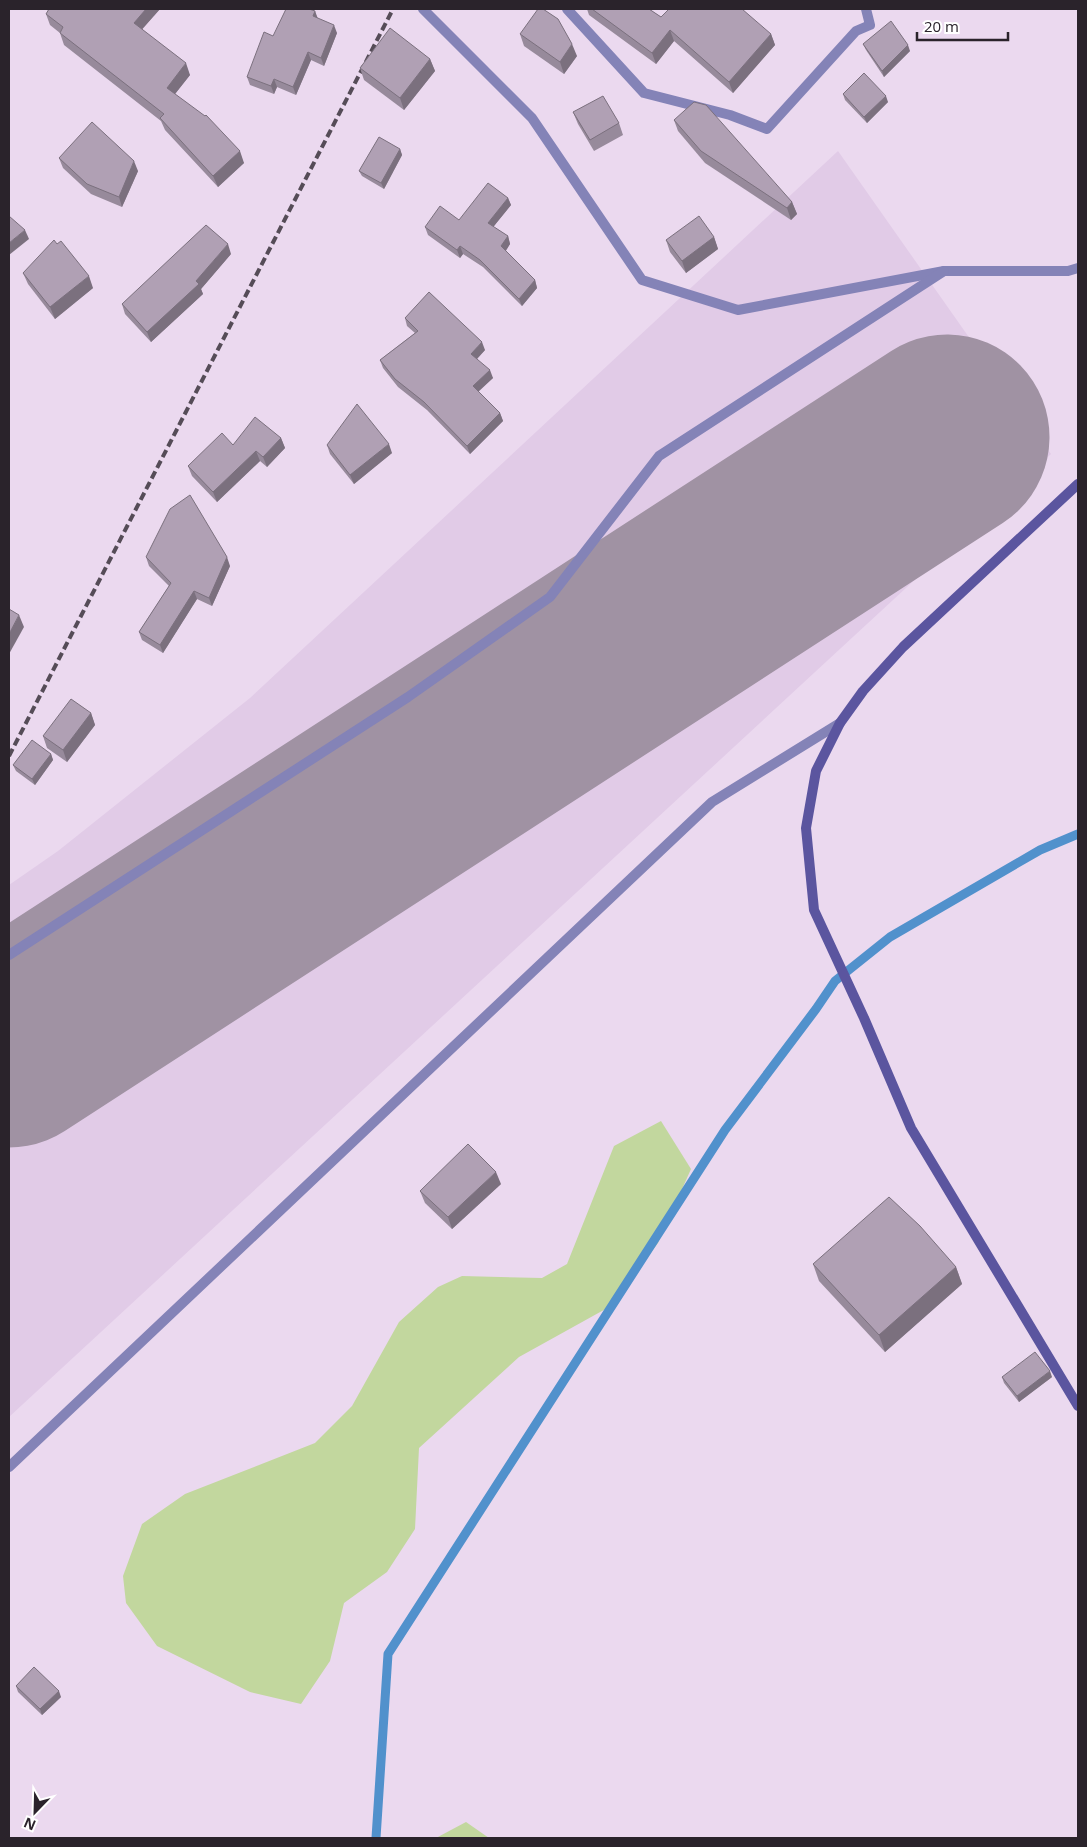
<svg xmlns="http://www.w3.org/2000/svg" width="1087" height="1847" font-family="'Open Sans',sans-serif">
	<rect width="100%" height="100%" fill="#ebd9ef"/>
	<!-- built -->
	<polygon fill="#e1cbe7" points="838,151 1051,454 9,1417 9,885 58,851 250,698"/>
	<!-- green -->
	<g fill="#c2d79e">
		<polygon points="661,1121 691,1169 658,1243 611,1306 519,1357 419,1448 415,1529 387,1572 344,1603 330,1661 301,1704 250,1692 157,1646 126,1603 123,1576 142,1524 185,1494 315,1443 352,1406 399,1322 438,1287 462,1276 542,1278 567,1264 614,1146"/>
		<polygon points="466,1822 489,1838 436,1838"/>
	</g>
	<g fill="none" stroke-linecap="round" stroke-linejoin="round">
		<!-- stream -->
		<polyline stroke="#5191cc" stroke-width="9" points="376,1838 388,1654 725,1130 816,1009 835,981 890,937 1040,850 1078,834"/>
		<!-- runway -->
		<polyline stroke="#a092a3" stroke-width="205" points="9,1045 947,437"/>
		<!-- minor -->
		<g stroke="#8483b7" stroke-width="10">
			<polyline points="423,9 532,118 642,280 738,310 944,271 1068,271 1078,268"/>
			<polyline points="567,9 644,93 730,115 767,129 856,31 870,25 866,9"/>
			<polyline points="9,955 408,697 550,597 659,456 944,271"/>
			<polyline points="9,1467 712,802 840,723"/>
		</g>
		<!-- secondary -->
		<polyline stroke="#5b559f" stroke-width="10" points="1078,484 903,647 863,691 840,723 816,771 806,828 814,910 864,1018 911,1128 1078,1406"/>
		<!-- rail -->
		<polyline stroke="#554c57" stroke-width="4" stroke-dasharray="8 4" stroke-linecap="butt" points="9,756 393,9"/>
	</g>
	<!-- wall -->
	<g fill="#978a9b">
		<polygon points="49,9 160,9 142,29 190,75 175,94 244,163 218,187 165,130 161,121 64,45 60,33 50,25 46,14"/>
		<polygon points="587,9 649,9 661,17 771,34 775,45 733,93 674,41 656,64 589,15"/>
		<polygon points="315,11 317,18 337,33 324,66 311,60 296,95 277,87 274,94 250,85 247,77 273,36"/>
		<polygon points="520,34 577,56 564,74 524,46"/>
		<polygon points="863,44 910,51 884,77 866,50"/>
		<polygon points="430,59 435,71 404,110 364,80 360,68"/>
		<polygon points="843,94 888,102 867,123 845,100"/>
		<polygon points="573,112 619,123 623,135 594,151 578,124"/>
		<polygon points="674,120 792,202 797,214 791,220 705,163 678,131"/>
		<polygon points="400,149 402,155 384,189 362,176 359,171"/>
		<polygon points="59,158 138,171 122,207 91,194 63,168"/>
		<polygon points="508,198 511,205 493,227 508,236 510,244 505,251 535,280 537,288 522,306 483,267 463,254 460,258 428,235 425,227 459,220"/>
		<polygon points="714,237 718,249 686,273 670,252 666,240"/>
		<polygon points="231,254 201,289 203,294 151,342 125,314 122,304"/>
		<polygon points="23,273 93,288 55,319 28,284"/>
		<polygon points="405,318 485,350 477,359 493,378 478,391 500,413 503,421 470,454 427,410 398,387 383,368 380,360 415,333 407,326"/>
		<polygon points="281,438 285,448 267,467 260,461 217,502 192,476 188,466 233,445"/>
		<polygon points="327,445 392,453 354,484 330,454"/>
		<polygon points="146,557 230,566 212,606 197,599 163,653 142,640 139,632 169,586 149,566"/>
		<polygon points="91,713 95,725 67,762 47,748 43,736"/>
		<polygon points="51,754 53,760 35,785 16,771 13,765"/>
		<polygon points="501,1184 452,1229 425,1203 420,1191"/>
		<polygon points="813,1264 956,1267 962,1284 885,1352 819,1281"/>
		<polygon points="1002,1377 1052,1377 1019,1402 1004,1383"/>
		<polygon points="16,1686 61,1697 42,1715 18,1692"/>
	</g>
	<!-- shaded-wall -->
	<g fill="#7b707e">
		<polygon points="146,9 160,9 138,34 134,23"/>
		<polygon points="315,11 318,19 313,16"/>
		<polygon points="334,25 337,33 324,66 321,58"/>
		<polygon points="670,30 674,41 656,64 652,53"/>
		<polygon points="771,34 775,45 733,93 729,82"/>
		<polygon points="572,44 577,56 564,74 560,62"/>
		<polygon points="908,45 910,51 884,77 882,71"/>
		<polygon points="308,52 311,60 296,95 293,87"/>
		<polygon points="430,59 435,71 404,110 400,98"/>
		<polygon points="186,63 190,75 171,99 167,88"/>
		<polygon points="274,79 277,87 274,94 271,86"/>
		<polygon points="886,96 888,102 867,123 864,117"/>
		<polygon points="400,149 402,155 384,189 381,183"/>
		<polygon points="240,151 244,163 218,187 213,176"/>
		<polygon points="134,161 138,171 122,207 119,197"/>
		<polygon points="508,198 511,205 490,231 488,223"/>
		<polygon points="792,202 797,214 791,220 787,208"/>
		<polygon points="25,230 29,239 9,255 9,243"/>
		<polygon points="508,236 510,244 504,254 501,246"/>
		<polygon points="714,237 718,249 686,273 682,261"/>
		<polygon points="228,244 231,254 201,289 203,294 151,342 147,332 196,281"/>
		<polygon points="460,246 463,254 460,258 457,250"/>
		<polygon points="89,276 93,288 55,319 50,307"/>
		<polygon points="535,280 537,288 522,306 519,299"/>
		<polygon points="482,342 485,350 474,362 471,354"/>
		<polygon points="490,370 493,378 476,394 473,386"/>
		<polygon points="500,413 503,421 470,454 467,446"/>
		<polygon points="281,438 285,448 267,467 263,457"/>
		<polygon points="389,444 392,453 354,484 350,475"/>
		<polygon points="256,451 260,461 217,502 213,492"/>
		<polygon points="227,557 230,566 212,606 209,598"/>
		<polygon points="194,591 197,599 163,653 160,645"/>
		<polygon points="19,615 24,627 9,654 9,634"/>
		<polygon points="91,713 95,725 67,762 63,750"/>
		<polygon points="51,754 53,760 35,785 32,779"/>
		<polygon points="496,1172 501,1184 452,1229 448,1217"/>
		<polygon points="956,1267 962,1284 885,1352 879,1335"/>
		<polygon points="1050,1371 1052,1377 1019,1402 1017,1396"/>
		<polygon points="59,1691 61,1697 42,1715 40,1709"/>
	</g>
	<!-- building -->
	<g fill="#b0a0b4" stroke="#7b707e">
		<polygon points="49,9 146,9 134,23 186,63 167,88 205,116 206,115 240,151 213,176 160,118 164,114 60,33 63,27 46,14"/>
		<polygon points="286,9 309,9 315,11 313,16 334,25 321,58 308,52 293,87 274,79 271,86 247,77 264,32 273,36"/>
		<polygon points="538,9 543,9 558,19 572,44 560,62 520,34"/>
		<polygon points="592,9 649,9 661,17 669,9 742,9 771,34 729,82 670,30 652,53"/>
		<polygon points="891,21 908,45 882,71 863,44"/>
		<polygon points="390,28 430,59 400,98 360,68"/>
		<polygon points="864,73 886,96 864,117 843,94"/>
		<polygon points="603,96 619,123 590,140 573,112"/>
		<polygon points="694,102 706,105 792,202 787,208 701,151 674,120"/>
		<polygon points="92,122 134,161 119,197 87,184 59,158"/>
		<polygon points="379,137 400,149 381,183 359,171"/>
		<polygon points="488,183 508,198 488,223 508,236 501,246 535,280 519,299 480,260 460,246 457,250 425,227 440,206 459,220"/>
		<polygon points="9,216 25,230 9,243"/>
		<polygon points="699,216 714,237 682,261 666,240"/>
		<polygon points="206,225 228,244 196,281 199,284 147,332 122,304"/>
		<polygon points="54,240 57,244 61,241 89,276 50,307 23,273"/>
		<polygon points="429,292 482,342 471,354 490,370 473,386 500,413 467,446 424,402 395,379 380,360 418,331 405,318"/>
		<polygon points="357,404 389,444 350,475 327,445"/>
		<polygon points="255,417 281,438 263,457 256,451 213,492 188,466 222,433 233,445"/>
		<polygon points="190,495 227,557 209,598 194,591 160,645 139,632 171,583 146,557 170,509"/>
		<polygon points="9,609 19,615 9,634"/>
		<polygon points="71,699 91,713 63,750 43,736"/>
		<polygon points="32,740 51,754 32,779 13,765"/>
		<polygon points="468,1144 496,1172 448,1217 420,1191"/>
		<polygon points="889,1197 920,1226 956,1267 879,1335 813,1264"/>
		<polygon points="1035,1352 1050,1371 1017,1396 1002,1377"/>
		<polygon points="34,1667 59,1691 40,1709 16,1686"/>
	</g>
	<!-- border -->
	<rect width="1087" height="1847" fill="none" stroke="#2a232b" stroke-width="20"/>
	<!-- north arrow -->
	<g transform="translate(35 1812) rotate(203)" stroke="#ffffff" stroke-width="4" paint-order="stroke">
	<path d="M0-4L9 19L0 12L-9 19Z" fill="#2a232b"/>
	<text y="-8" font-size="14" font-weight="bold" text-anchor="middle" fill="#2a232b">N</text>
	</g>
	<!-- scale -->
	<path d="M917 32v8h91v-8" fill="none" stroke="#2a232b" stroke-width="2.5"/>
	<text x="924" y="32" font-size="15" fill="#2a232b" stroke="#ffffff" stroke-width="4" paint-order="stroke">20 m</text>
</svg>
